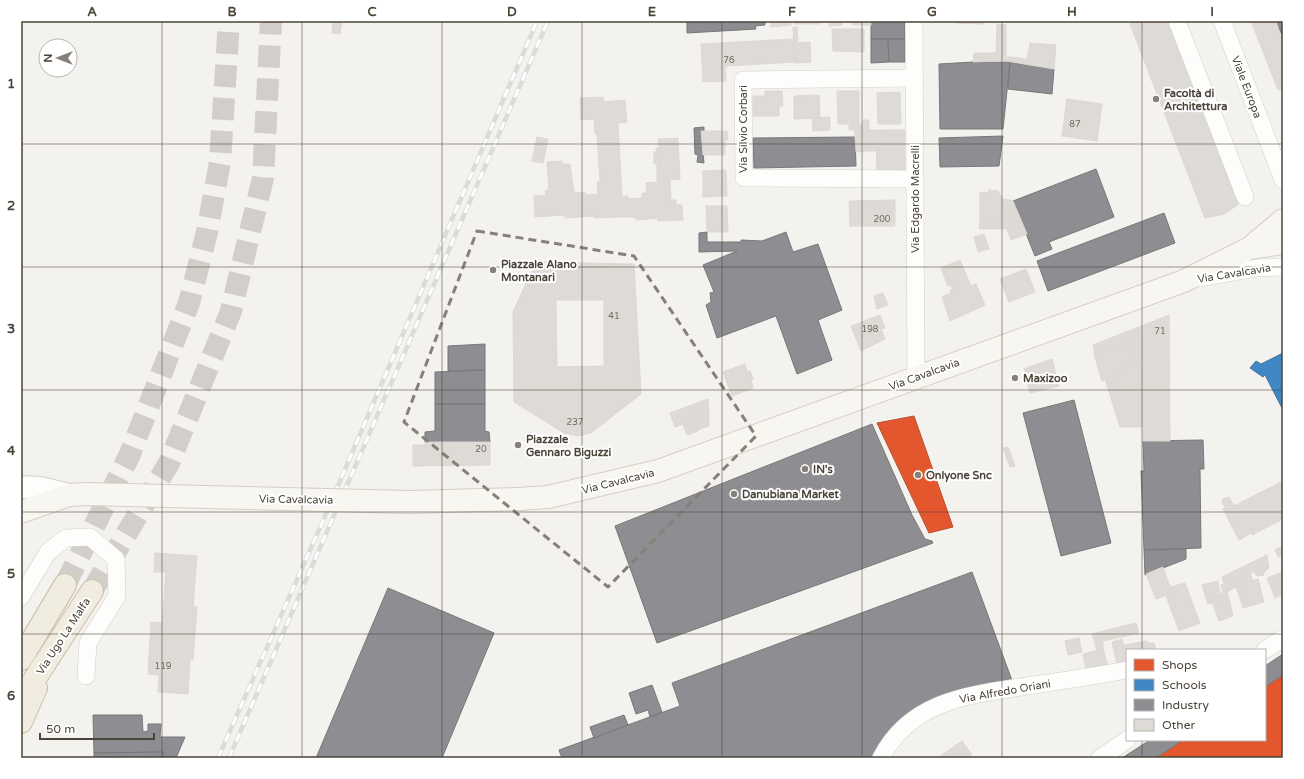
<svg xmlns="http://www.w3.org/2000/svg" width="1304" height="779" font-family="'Varela Round',sans-serif">
	<rect width="100%" height="100%" fill="#f4f2ee"/>
	<!-- shops -->
	<g fill="#e4572e" stroke="#b65131">
		<polygon points="914,416 953,527 929,533 877,423"/>
		<polygon points="1283,675 1283,758 1156,758 1183,740 1265,740 1265,687"/>
	</g>
	<!-- schools -->
	<polygon fill="#3f88c5" stroke="#43749b" points="1283,353 1283,410 1265,375 1263,377 1250,368 1256,361 1261,364"/>
	<!-- industry -->
	<g fill="#8d8d92" stroke="#797777">
		<polygon points="687,21 765,21 765,25 755,26 756,29 687,33"/>
		<rect x="871" y="21" width="34" height="18"/>
		<polygon points="1276,21 1283,21 1283,35 1282,35"/>
		<polygon points="871,39 888,39 889,62 871,63"/>
		<polygon points="888,39 905,39 905,62 889,62"/>
		<polygon points="973,62 1010,62 1003,129 940,129 939,64"/>
		<polygon points="1010,62 1054,69 1052,94 1008,89"/>
		<polygon points="704,127 704,131 701,131 704,163 697,162 698,155 695,154 694,128"/>
		<polygon points="1003,136 999,166 940,167 939,138"/>
		<polygon points="855,137 856,166 754,168 753,138"/>
		<polygon points="1096,169 1114,217 1049,242 1052,249 1035,256 1013,201"/>
		<polygon points="1164,213 1175,243 1048,291 1037,261"/>
		<polygon points="707,232 707,242 741,242 741,240 762,241 786,232 793,252 818,244 842,310 818,320 832,360 797,374 776,316 717,338 706,305 711,302 710,293 714,292 703,265 737,251 699,252 699,233"/>
		<polygon points="485,344 485,370 448,371 448,346"/>
		<polygon points="485,370 485,404 435,404 435,372"/>
		<polygon points="1074,400 1111,543 1061,556 1023,413"/>
		<polygon points="435,404 485,404 485,431 489,432 490,442 425,442 425,432 435,431"/>
		<polygon points="872,424 912,515 925,539 932,541 933,543 657,643 615,526"/>
		<polygon points="1203,440 1204,469 1200,469 1201,548 1144,550 1141,471 1144,471 1143,441"/>
		<polygon points="1186,549 1186,559 1145,575 1144,550"/>
		<polygon points="972,572 1013,683 959,693 875,758 562,758 559,750 680,706 672,683"/>
		<polygon points="388,588 494,633 442,758 316,758"/>
		<polygon points="1283,654 1283,675 1265,687 1265,666"/>
		<polygon points="652,685 662,712 650,717 648,710 636,714 629,693"/>
		<polygon points="93,715 142,715 143,732 148,731 148,724 161,724 160,737 185,737 176,758 163,758 163,752 94,753"/>
		<polygon points="624,715 628,725 594,738 590,727"/>
		<polygon points="1150,740 1183,740 1156,758 1122,758"/>
		<polygon points="163,752 163,758 94,758 94,753"/>
	</g>
	<!-- building -->
	<g fill="#dedbd6" stroke="#dcd9d4" fill-rule="evenodd">
		<polygon points="333,21 342,21 340,34 332,33"/>
		<polygon points="771,21 791,21 791,25 771,27"/>
		<polygon points="794,21 821,21 820,24 794,24"/>
		<polygon points="829,21 841,21 842,25 829,26"/>
		<rect x="852" y="21" width="19" height="4"/>
		<polygon points="956,21 984,21 984,24 956,23"/>
		<polygon points="1134,21 1168,21 1239,204 1224,214 1205,218 1130,24"/>
		<polygon points="1251,21 1276,21 1283,44 1283,88 1278,90"/>
		<polygon points="997,24 1006,25 1006,61 973,62 974,53 996,53"/>
		<polygon points="793,27 797,27 798,43 810,42 811,62 795,63"/>
		<polygon points="832,29 864,29 864,52 833,51"/>
		<polygon points="793,39 795,62 728,66 725,68 726,81 703,82 701,44"/>
		<polygon points="1030,43 1056,45 1054,69 1006,61 1007,57 1011,57 1027,59"/>
		<polygon points="765,91 782,91 783,106 779,106 779,116 753,116 753,96 765,96"/>
		<polygon points="837,91 859,91 859,124 838,124"/>
		<polygon points="900,92 901,124 878,124 877,93"/>
		<polygon points="819,95 820,118 794,119 794,96"/>
		<polygon points="603,97 604,102 625,100 627,122 618,123 622,197 628,196 628,199 642,198 642,193 647,193 646,183 657,182 657,164 654,164 654,152 657,152 656,148 659,148 658,139 678,138 680,179 670,180 671,200 676,200 676,205 682,205 683,220 658,221 658,218 636,220 635,217 617,217 594,218 593,216 565,218 565,215 535,217 534,196 546,195 545,191 549,190 547,162 561,161 562,164 570,164 574,193 585,192 585,195 598,194 597,182 600,182 597,134 595,134 594,119 581,120 580,98"/>
		<polygon points="1067,99 1102,104 1097,141 1062,136"/>
		<polygon points="830,117 830,130 813,131 812,118"/>
		<polygon points="863,120 869,120 869,130 864,130 864,137 855,137 855,130 849,130 849,124 863,124"/>
		<polygon points="864,130 905,130 905,136 864,137"/>
		<polygon points="701,131 727,131 728,140 725,140 725,155 703,155"/>
		<polygon points="905,136 905,172 877,176 876,137"/>
		<polygon points="537,137 548,139 543,163 532,161"/>
		<polygon points="855,137 868,137 869,151 856,152"/>
		<polygon points="868,137 876,137 877,151 869,151"/>
		<polygon points="726,170 727,196 703,197 703,171"/>
		<polygon points="988,190 998,191 1003,199 1004,221 980,221 980,192 989,193"/>
		<polygon points="1003,199 1010,200 1020,229 979,229 980,221 1004,221"/>
		<polygon points="895,200 895,226 850,226 849,201"/>
		<polygon points="1010,200 1013,201 1027,234 1011,240 1007,230 1020,229"/>
		<polygon points="706,206 727,206 728,232 707,232"/>
		<polygon points="984,234 989,249 978,252 974,237"/>
		<polygon points="960,260 971,286 976,284 985,305 950,321 942,297 951,293 950,290 953,289 951,285 948,286 941,268"/>
		<path d="M536,262L634,264L641,394L591,433L579,436L564,433L514,402L513,312ZM556,300H604V366L557,367Z"/>
		<polygon points="1026,269 1035,292 1009,302 1000,279"/>
		<polygon points="883,293 888,305 877,309 874,296"/>
		<polygon points="880,315 885,328 881,329 885,339 861,351 851,326"/>
		<polygon points="1169,315 1170,441 1143,441 1143,427 1120,427 1105,379 1115,375 1114,372 1136,363 1126,340 1095,354 1093,345"/>
		<polygon points="1126,340 1136,363 1114,372 1115,375 1102,381 1094,354"/>
		<polygon points="1052,359 1059,386 1030,393 1024,369"/>
		<polygon points="745,364 747,371 750,371 753,379 751,380 753,388 732,396 723,372"/>
		<polygon points="708,399 709,412 693,418 689,406"/>
		<polygon points="689,406 698,431 687,435 683,424 675,427 670,413"/>
		<polygon points="709,412 709,426 698,430 693,418"/>
		<polygon points="425,442 490,442 490,465 413,466 413,445 425,445"/>
		<polygon points="1008,447 1015,466 1010,467 1003,448"/>
		<polygon points="1283,481 1283,519 1252,535 1251,533 1239,540 1223,509 1226,508 1222,503 1223,499 1229,497 1234,506"/>
		<polygon points="1283,546 1283,560 1281,556 1278,557 1275,550"/>
		<polygon points="155,553 197,556 193,607 197,607 193,660 190,659 188,694 158,692 159,675 148,674 151,622 162,623 166,572 154,572"/>
		<polygon points="1267,555 1269,568 1264,572 1264,575 1257,576 1254,572 1250,573 1253,581 1234,588 1230,573"/>
		<polygon points="1163,567 1172,593 1156,599 1146,574"/>
		<polygon points="1282,572 1283,594 1275,598 1267,578"/>
		<polygon points="1230,573 1234,588 1227,592 1230,603 1223,606 1220,596 1211,599 1212,603 1208,604 1202,585 1218,581 1220,594 1223,593 1221,585 1224,584 1222,577"/>
		<polygon points="1258,579 1264,602 1243,608 1236,587"/>
		<polygon points="1185,583 1200,623 1179,631 1166,596 1172,593 1170,587"/>
		<polygon points="1220,596 1223,606 1230,603 1233,616 1219,621 1211,599"/>
		<polygon points="1136,623 1139,633 1103,641 1103,649 1097,651 1092,634"/>
		<polygon points="1079,638 1082,652 1068,655 1065,641"/>
		<polygon points="1122,639 1124,645 1147,641 1149,643 1154,643 1156,650 1127,650 1127,662 1117,664 1112,642"/>
		<polygon points="1103,649 1108,666 1086,670 1083,654"/>
		<polygon points="962,741 972,755 969,758 938,758"/>
	</g>
	<g fill="none" stroke-linecap="round" stroke-linejoin="round">
		<!-- trunk-tunnel -->
		<g stroke="#d2cfca" stroke-width="22" stroke-dasharray="22 11" stroke-linecap="butt">
			<polyline points="65,585 130,454 189,303 207,232 220,162 229,21"/>
			<polyline points="92,591 169,463 231,311 263,178 271,21"/>
		</g>
		<defs>
			<g id="minor">
				<polyline points="914,21 916,377"/>
				<polyline points="1177,21 1245,197"/>
				<polyline points="1222,21 1283,180"/>
				<polyline points="915,78 743,80 744,178 915,179"/>
				<polyline points="1200,278 1257,268 1283,267"/>
				<polyline points="21,597 48,552 66,538 90,537 116,559 117,596 88,643 86,676"/>
				<polyline points="1265,650 1283,638"/>
				<path d="M881,758C911,700 969,695 1027,686C1061,681 1094,676 1127,670"/>
				<polyline points="1100,758 1127,740"/>
			</g>
			<polyline id="tertiary" points="21,487 40,488 69,495"/>
			<g id="secondary">
				<polyline points="1250,248 1283,243"/>
				<polyline points="519,499 548,497 658,471 1184,281 1250,248 1283,220"/>
				<polyline points="21,512 69,495 87,494"/>
			</g>
			<g id="trunk">
				<polyline points="21,659 65,585"/>
				<polyline points="21,700 92,591"/>
				<polyline points="21,722 36,688"/>
			</g>
		</defs>
		<!-- minor casing -->
		<use href="#minor" stroke="#d2d0cb" stroke-width="18"/>
		<!-- tertiary casing -->
		<use href="#tertiary" stroke="#d2d0cb" stroke-width="24"/>
		<!-- secondary casing -->
		<use href="#secondary" stroke="#d3cfc5" stroke-width="24"/>
		<!-- trunk casing -->
		<use href="#trunk" stroke="#ccbfa9" stroke-width="24"/>
		<!-- minor -->
		<use href="#minor" stroke="#fdfdfc" stroke-width="17"/>
		<!-- tertiary -->
		<use href="#tertiary" stroke="#fdfdfc" stroke-width="22"/>
		<!-- secondary -->
		<use href="#secondary" stroke="#f7f6f1" stroke-width="22"/>
		<!-- trunk -->
		<use href="#trunk" stroke="#f0ece0" stroke-width="22"/>
		<defs>
			<g id="rail">
				<polyline points="218,758 322,523 537,21"/>
				<polyline points="229,758 548,21"/>
			</g>
		</defs>
		<!-- rail casing -->
		<use href="#rail" stroke="#dbdbda" stroke-width="4.5"/>
		<!-- rail -->
		<use href="#rail" stroke="#fff" stroke-width="3" stroke-dasharray="9" stroke-linecap="butt"/>
		<defs>
			<polyline id="secondary-bridge" points="87,494 410,502 519,499"/>
		</defs>
		<!-- secondary-bridge casing -->
		<use href="#secondary-bridge" stroke="#d3cfc5" stroke-width="24" stroke-linecap="butt"/>
		<!-- secondary-bridge -->
		<use href="#secondary-bridge" stroke="#f7f6f1" stroke-width="22"/>
	</g>
	<!-- marked area -->
	<path fill="none" stroke="#868178" stroke-width="3" stroke-dasharray="8 5" stroke-linejoin="round" d="M477,231L634,256L756,436L608,587L404,422Z"/>
	<!-- grid -->
	<path fill="none" stroke="#4b4439" stroke-width="1" stroke-opacity="0.55" d="M162,21V758M302,21V758M442,21V758M582,21V758M722,21V758M862,21V758M1002,21V758M1142,21V650M21,144H1283M21,267H1283M21,390H1283M21,512H1283M21,634H1283M1142,740V758"/>
	<!-- markers -->
	<g fill="#868178" stroke="#fff" stroke-width="1.5">
		<circle cx="1156" cy="99" r="4"/>
		<circle cx="493" cy="270" r="4"/>
		<circle cx="1015" cy="378" r="4"/>
		<circle cx="518" cy="445" r="4"/>
		<circle cx="805" cy="469" r="4"/>
		<circle cx="918" cy="475" r="4"/>
		<circle cx="734" cy="494" r="4"/>
	</g>
	<g text-anchor="middle" stroke-width="4" stroke-linejoin="round" paint-order="stroke">
		<!-- number labels -->
		<g font-size="9" fill="#706a61">
			<text x="729" y="63">76</text>
			<text x="1075" y="127">87</text>
			<text x="882" y="222">200</text>
			<text x="614" y="319">41</text>
			<text x="870" y="332">198</text>
			<text x="1160" y="334">71</text>
			<text x="575" y="425">237</text>
			<text x="481" y="452">20</text>
			<text x="163" y="669">119</text>
		</g>
		<!-- street labels -->
		<g font-size="11" fill="#4b4439" stroke="#fff">
			<text transform="translate(1247 87) rotate(69)" y="4">Viale Europa</text>
			<text transform="translate(743 129) rotate(-90)" y="4">Via Silvio Corbari</text>
			<text transform="translate(915 199) rotate(-90)" y="4">Via Edgardo Macrelli</text>
			<text transform="translate(1234 273) rotate(-9)" y="4">Via Cavalcavia</text>
			<text transform="translate(924 374) rotate(-20)" y="4">Via Cavalcavia</text>
			<text transform="translate(618 481) rotate(-14)" y="4">Via Cavalcavia</text>
			<text transform="translate(296 499) rotate(1)" y="4">Via Cavalcavia</text>
			<text transform="translate(63 636) rotate(-57)" y="4">Via Ugo La Malfa</text>
			<text transform="translate(1005 691) rotate(-10)" y="4">Via Alfredo Oriani</text>
		</g>
		<!-- poi labels -->
		<g font-size="11" font-weight="bold" fill="#4b4439" stroke="#fff" text-anchor="start">
			<text x="1164" y="97">Facoltà di<tspan x="1164" dy="13">Architettura</tspan></text>
			<text x="501" y="268">Piazzale Alano<tspan x="501" dy="13">Montanari</tspan></text>
			<text x="1023" y="382">Maxizoo</text>
			<text x="526" y="443">Piazzale<tspan x="526" dy="13">Gennaro Biguzzi</tspan></text>
			<text x="813" y="473">IN's</text>
			<text x="926" y="479">Onlyone Snc</text>
			<text x="742" y="498">Danubiana Market</text>
		</g>
	</g>
	<!-- border -->
	<rect width="1304" height="779" fill="none" stroke="#ffffff" stroke-width="44"/>
	<!-- legend -->
	<rect x="1126" y="649" width="140" height="92" fill="#ffffff" stroke="#b7b4b0"/>
	<rect x="1134" y="659" width="20" height="12" fill="#e4572e" stroke="#b7b4b0"/>
	<text x="1162" y="669" font-size="12" fill="#4b4439">Shops</text>
	<rect x="1134" y="679" width="20" height="12" fill="#3f88c5" stroke="#b7b4b0"/>
	<text x="1162" y="689" font-size="12" fill="#4b4439">Schools</text>
	<rect x="1134" y="699" width="20" height="12" fill="#8d8d92" stroke="#b7b4b0"/>
	<text x="1162" y="709" font-size="12" fill="#4b4439">Industry</text>
	<rect x="1134" y="719" width="20" height="12" fill="#dedbd6" stroke="#b7b4b0"/>
	<text x="1162" y="729" font-size="12" fill="#4b4439">Other</text>
	<!-- north arrow -->
	<g transform="translate(58 58) rotate(270)"><circle r="19" fill="#ffffff" stroke="#b7b4b0"/>
	<path d="M0-3L7 15L0 10L-7 15Z" fill="#868178"/>
	<text y="-6" font-size="11" font-weight="bold" text-anchor="middle" fill="#4b4439">N</text>
	</g>
	<!-- scale -->
	<path d="M40 733v6h114v-6" fill="none" stroke="#4b4439" stroke-width="2"/>
	<text x="46" y="733" font-size="12" fill="#4b4439" stroke="#ffffff" stroke-width="3" paint-order="stroke">50 m</text>
	<rect x="22" y="22" width="1260" height="735" fill="none" stroke="#4b4439" stroke-width="1.5"/>
	<g font-size="13" text-anchor="middle" font-weight="bold" fill="#4b4439">
		<text x="92" y="16">A</text>
		<text x="232" y="16">B</text>
		<text x="372" y="16">C</text>
		<text x="512" y="16">D</text>
		<text x="652" y="16">E</text>
		<text x="792" y="16">F</text>
		<text x="932" y="16">G</text>
		<text x="1072" y="16">H</text>
		<text x="1212" y="16">I</text>
		<text x="11" y="88">1</text>
		<text x="11" y="210">2</text>
		<text x="11" y="333">3</text>
		<text x="11" y="455">4</text>
		<text x="11" y="578">5</text>
		<text x="11" y="700">6</text>
	</g>
</svg>
